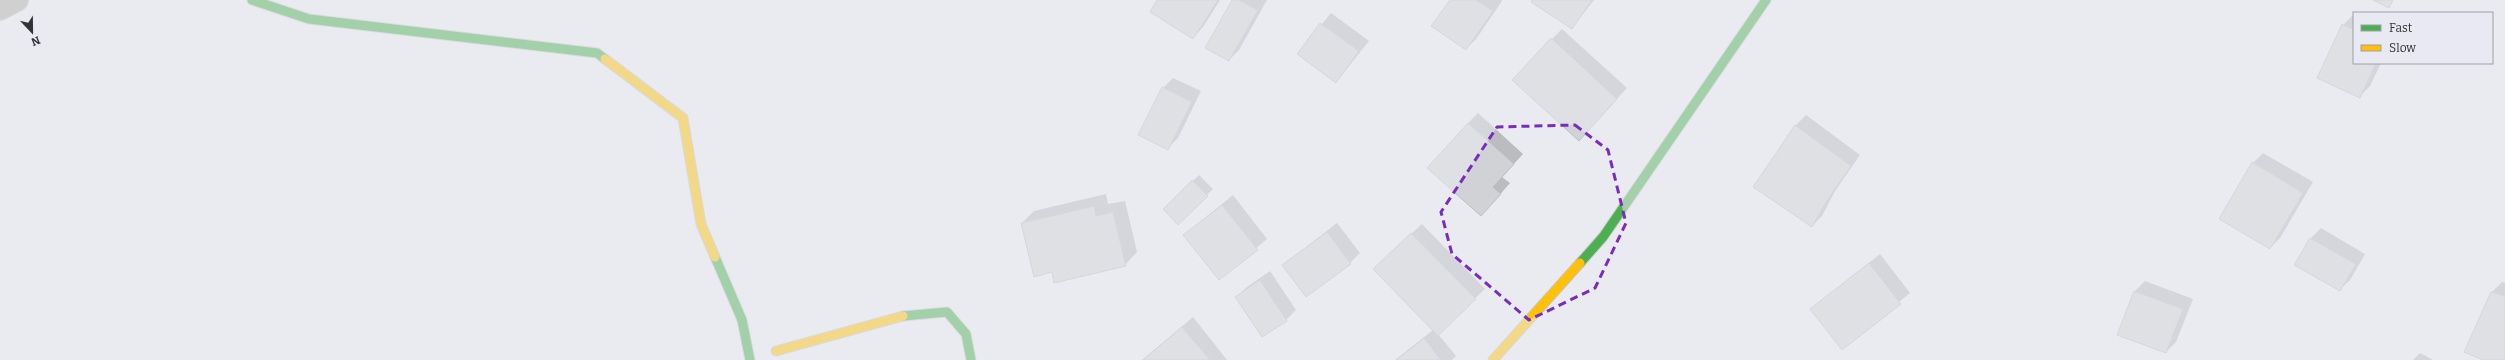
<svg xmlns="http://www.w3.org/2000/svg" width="2505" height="360" font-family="Bitter,serif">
	<rect width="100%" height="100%" fill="#eaebf0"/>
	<!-- shadow -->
	<g fill="#0003">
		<polygon points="1159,0 1220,0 1203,27 1193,38"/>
		<polygon points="1234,0 1267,0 1239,50 1229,60"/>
		<polygon points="1451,0 1501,0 1502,1 1476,39 1466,49"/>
		<polygon points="1533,0 1594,0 1572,28"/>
		<polygon points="1331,13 1369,41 1336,82 1298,54"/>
		<polygon points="2353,15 2354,63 2381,63 2370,86 2360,96 2343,25"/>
		<polygon points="1562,29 1627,88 1589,129 1552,39"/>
		<polygon points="1173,78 1201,91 1178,138 1168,148 1163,88"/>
		<polygon points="1478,113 1523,154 1502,177 1510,183 1491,205 1468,123"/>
		<polygon points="1806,115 1860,155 1835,191 1822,216 1812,226 1754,187 1796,125"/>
		<polygon points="2263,153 2313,182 2280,238 2270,248 2253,163"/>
		<polygon points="1199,175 1213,189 1178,223 1164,209"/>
		<polygon points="1106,194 1108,204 1125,201 1137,252 1125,265 1053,271 1022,223 1034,211"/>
		<polygon points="1233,195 1267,239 1219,279 1184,235"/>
		<polygon points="1337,223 1360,253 1350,263 1283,265"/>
		<polygon points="1422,224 1485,289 1438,334 1456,356 1452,360 1395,360 1433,330 1384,259"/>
		<polygon points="2321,228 2365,254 2350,280 2339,290 2295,265 2311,238"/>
		<polygon points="1880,254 1910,293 1842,348 1811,309"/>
		<polygon points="1270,271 1296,310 1286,320 1236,297 1247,287"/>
		<polygon points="2145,281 2193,299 2176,342 2166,352 2118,334 2135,291"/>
		<polygon points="2502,282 2505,283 2505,360 2486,360 2492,292"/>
		<polygon points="1193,317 1227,360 1142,360"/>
		<polygon points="2420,353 2433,360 2413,360"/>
	</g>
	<!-- building -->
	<g fill="#d1d2d6" stroke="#bebfc3">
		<polygon points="1157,0 1218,0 1193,39 1150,12"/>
		<polygon points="1232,0 1239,0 1258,10 1229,61 1205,48"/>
		<polygon points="1450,0 1476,0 1493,11 1466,50 1431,26"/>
		<polygon points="1532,0 1592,0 1572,29 1531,2"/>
		<polygon points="2373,0 2393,0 2389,8"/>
		<polygon points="1320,23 1359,51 1336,83 1297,54"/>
		<polygon points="2342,24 2354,30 2354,63 2376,63 2360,98 2317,78"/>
		<polygon points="1551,38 1617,99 1579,141 1512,80"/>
		<polygon points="1162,87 1192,102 1168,150 1138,135"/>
		<polygon points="1468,123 1514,164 1493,187 1501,194 1481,216 1427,168"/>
		<polygon points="1795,125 1851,166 1826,202 1812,227 1753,187"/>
		<polygon points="2252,162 2303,193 2270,249 2219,219"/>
		<polygon points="1192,180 1208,196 1178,225 1163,209"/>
		<polygon points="1222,205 1258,250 1219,280 1183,235"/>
		<polygon points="1094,206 1096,216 1113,212 1126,266 1054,283 1052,272 1034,277 1021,223"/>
		<polygon points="1327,232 1351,264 1306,297 1282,265"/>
		<polygon points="1411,233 1476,299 1438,336 1373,269"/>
		<polygon points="2310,238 2356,264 2340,291 2294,265"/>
		<polygon points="1869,263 1901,304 1842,350 1810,309"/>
		<polygon points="1260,280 1287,321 1262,337 1235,297"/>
		<polygon points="2134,291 2183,309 2166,353 2117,335"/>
		<polygon points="2491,292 2505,296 2505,360 2483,360 2464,352"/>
		<polygon points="1182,327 1210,360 1143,360"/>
		<polygon points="1424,338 1441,360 1396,360"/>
	</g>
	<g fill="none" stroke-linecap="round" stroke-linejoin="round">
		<defs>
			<polyline id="street" points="0,9 17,0"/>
			<g id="fast">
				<polyline points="252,0 309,19 597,53 605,59"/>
				<polyline points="715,257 742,320 750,360"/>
				<polyline points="1580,263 1603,237 1766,0"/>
				<polyline points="903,316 947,312 966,334 971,360"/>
			</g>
			<g id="slow">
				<polyline points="605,59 683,118 701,224 715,257"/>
				<polyline points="776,351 903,316"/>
				<polyline points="1493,360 1580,263"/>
			</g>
		</defs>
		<!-- street casing -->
		<use href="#street" stroke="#c6c7ca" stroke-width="24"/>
		<!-- fast casing -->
		<use href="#fast" stroke="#c6c7ca" stroke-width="11"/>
		<!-- slow casing -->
		<use href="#slow" stroke="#c6c7ca" stroke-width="11"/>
		<!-- street -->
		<use href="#street" stroke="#b4b0a8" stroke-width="22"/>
		<!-- fast -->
		<use href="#fast" stroke="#4caf50" stroke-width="9"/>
		<!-- slow -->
		<use href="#slow" stroke="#ffc107" stroke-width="9"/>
	</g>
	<!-- marked area -->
	<path d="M0 0H2505V360H0ZM1575,125L1608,150L1626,223L1595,288L1529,320L1452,254L1441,212L1497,127Z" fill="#eaebf0" fill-opacity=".55" fill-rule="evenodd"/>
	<path fill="none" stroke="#7b2cbf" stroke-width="3" stroke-dasharray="8 5" stroke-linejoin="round" d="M1575,125L1608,150L1626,223L1595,288L1529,320L1452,254L1441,212L1497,127Z"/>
	<!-- legend -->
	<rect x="2353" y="12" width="140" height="52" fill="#e8e9f2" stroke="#9fa0a7"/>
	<rect x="2361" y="25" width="20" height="6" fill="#4caf50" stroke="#9fa0a7"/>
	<text x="2389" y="32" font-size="12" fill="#323336">Fast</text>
	<rect x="2361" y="45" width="20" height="6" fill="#ffc107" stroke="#9fa0a7"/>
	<text x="2389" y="52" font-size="12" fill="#323336">Slow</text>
	<!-- north arrow -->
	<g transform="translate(32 32) rotate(158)" stroke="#e8e9f2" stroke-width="3" paint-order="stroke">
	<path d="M0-3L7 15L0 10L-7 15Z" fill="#323336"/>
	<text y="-6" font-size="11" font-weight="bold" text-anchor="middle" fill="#323336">N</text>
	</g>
</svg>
